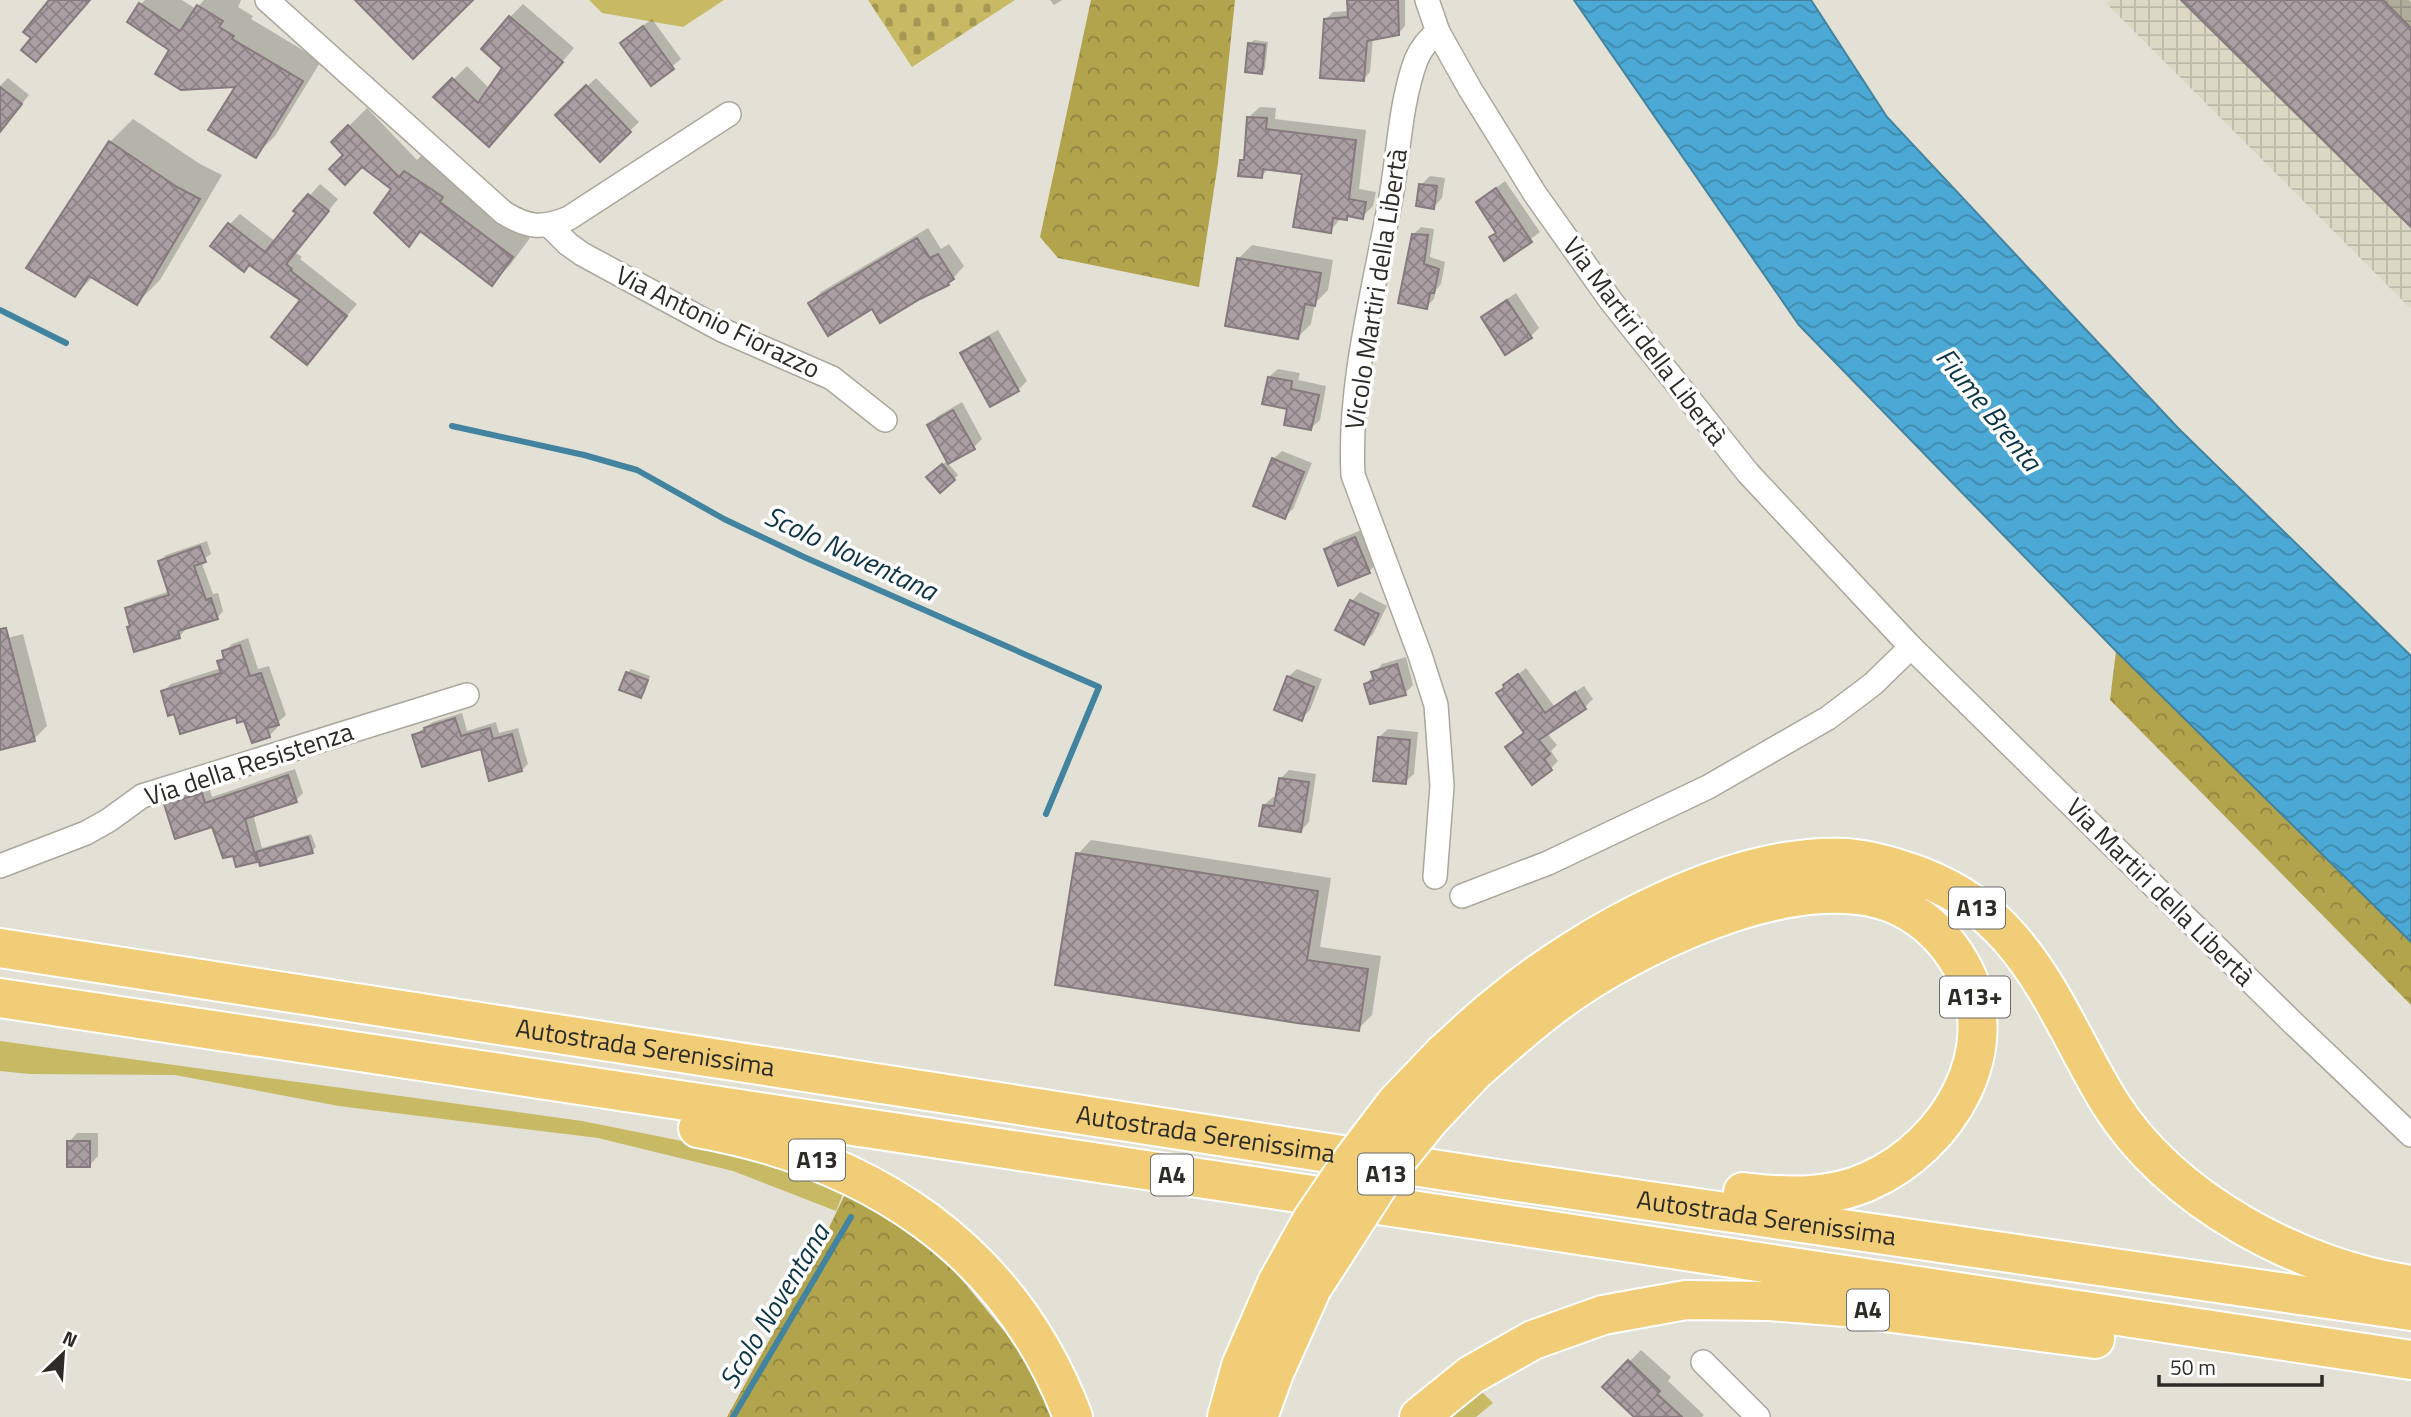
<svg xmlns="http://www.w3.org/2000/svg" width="2411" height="1417" font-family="'Titillium Web',sans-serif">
	<defs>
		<pattern id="industrial-grid" width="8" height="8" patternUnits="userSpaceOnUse" patternTransform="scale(1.75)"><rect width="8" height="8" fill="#dbd8c4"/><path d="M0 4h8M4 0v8" fill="none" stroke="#bcbaa8"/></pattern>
		<pattern id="forest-crowns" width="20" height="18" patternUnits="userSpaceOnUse" patternTransform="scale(1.75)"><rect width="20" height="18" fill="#b2a34d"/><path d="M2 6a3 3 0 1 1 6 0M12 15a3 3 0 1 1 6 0" fill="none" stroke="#918540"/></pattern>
		<pattern id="cemetery-stones" width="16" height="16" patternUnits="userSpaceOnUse" patternTransform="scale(1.75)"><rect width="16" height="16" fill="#c8b964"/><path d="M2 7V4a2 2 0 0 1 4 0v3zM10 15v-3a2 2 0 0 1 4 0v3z" fill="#a39752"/></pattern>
		<pattern id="water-waves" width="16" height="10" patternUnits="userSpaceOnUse" patternTransform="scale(1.75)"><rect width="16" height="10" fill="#4ca9d5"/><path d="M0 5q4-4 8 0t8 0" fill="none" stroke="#3f8aad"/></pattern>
		<pattern id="building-cross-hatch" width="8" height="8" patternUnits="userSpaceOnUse" patternTransform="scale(1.75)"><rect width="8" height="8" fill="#ac9fa4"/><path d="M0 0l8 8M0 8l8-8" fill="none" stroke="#8c8285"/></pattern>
	</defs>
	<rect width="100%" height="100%" fill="#e3e1d5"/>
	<!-- industrial -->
	<polygon fill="url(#industrial-grid)" points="2111,0 2411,0 2411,309 2107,4"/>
	<!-- green -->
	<g fill="#c8b964">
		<polygon points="589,0 724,0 683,27 602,13"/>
		<polygon points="0,1041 582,1121 737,1152 845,1189 836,1211 733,1171 598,1138 339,1106 175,1075 30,1074 0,1071"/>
		<polygon points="1480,1390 1493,1403 1476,1417 1451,1417"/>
	</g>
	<!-- forest -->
	<g fill="url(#forest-crowns)">
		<polygon points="1091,0 1235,0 1218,163 1199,287 1058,258 1040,237"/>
		<polygon points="2116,651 2411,942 2411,1005 2110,700"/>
		<polygon points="847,1190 939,1252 1018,1348 1045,1394 1053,1417 727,1417 814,1259"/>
	</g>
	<!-- cemetery -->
	<polygon fill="url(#cemetery-stones)" points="868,0 1015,0 912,67"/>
	<!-- water -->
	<polygon fill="url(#water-waves)" stroke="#4283a0" stroke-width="2" points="1574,0 1811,0 1887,117 2178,428 2411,656 2411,942 2116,651 1799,325"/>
	<!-- shadow -->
	<g fill="#0003">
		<polygon points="145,0 182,0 196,9 204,0 241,0 238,7 253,16 251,19 321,61 275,136 255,156 238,85 172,49 141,4"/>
		<polygon points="1050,0 1062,0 1054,5"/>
		<polygon points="1348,0 1405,0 1405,26 1398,34 1373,38 1370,72 1363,80 1325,20 1333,12 1349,11"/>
		<polygon points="2186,0 2409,0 2411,2 2411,225"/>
		<polygon points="523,4 574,48 502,132 436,97 467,66 490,89 505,67 510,17"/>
		<polygon points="652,19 681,59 652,83 631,35"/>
		<polygon points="1254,40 1268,42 1265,69 1261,73 1250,44"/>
		<polygon points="8,78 29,95 0,131 0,86"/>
		<polygon points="596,78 639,122 600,160 557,115"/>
		<polygon points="1260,107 1276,108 1275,119 1366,130 1359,189 1376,192 1373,206 1362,217 1350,215 1346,219 1341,218 1330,231 1304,172 1269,168 1262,176 1242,160 1246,156 1249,117"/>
		<polygon points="367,108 417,160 423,154 456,183 530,238 510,265 492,283 423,231 409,244 393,189 345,155 333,142"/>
		<polygon points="133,119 200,164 222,175 160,280 137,303 93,277 75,295 29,268 110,142"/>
		<polygon points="1430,176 1445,178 1442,198 1434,207 1421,185"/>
		<polygon points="1505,181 1540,232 1505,258 1491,238 1497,231 1478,202"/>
		<polygon points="320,184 338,199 295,252 302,257 300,259 357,304 307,363 303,299 229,225 240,214 276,242 298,213 296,211"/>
		<polygon points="1421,227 1434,229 1430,257 1445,262 1441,284 1436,290 1434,299 1426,307 1413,235"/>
		<polygon points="928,228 941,249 949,244 964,266 948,284 881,321 872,307 810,303 821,292"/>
		<polygon points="1252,245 1333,260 1328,290 1315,303 1311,324 1298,337 1238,259"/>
		<polygon points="1516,293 1539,328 1530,337 1483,317 1492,309"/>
		<polygon points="998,330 1027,381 1018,390 962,354 971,345"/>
		<polygon points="1278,369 1300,373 1298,380 1326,386 1320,420 1311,428 1289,408 1269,377"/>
		<polygon points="962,402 982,439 973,448 947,462 958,475 954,479 932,474 948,460 929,425 938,416"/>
		<polygon points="1282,451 1312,463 1293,509 1284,517 1273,459"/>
		<polygon points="1364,529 1378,563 1369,571 1326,549 1334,541"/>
		<polygon points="207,541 211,554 201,561 213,594 218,593 223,611 217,618 184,627 185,630 179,637 129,627 132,624 127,609 134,603 170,591 160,561 166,555"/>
		<polygon points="1360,592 1387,606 1373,634 1364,643 1337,629 1352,601"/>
		<polygon points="23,634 47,726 34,739 0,748 0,640"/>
		<polygon points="248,638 258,669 269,666 286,715 276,724 277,728 269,736 246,718 237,715 175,712 163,692 171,684 221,668 219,662 225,656 224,652 232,644"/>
		<polygon points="1406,657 1413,685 1405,693 1366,684 1382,664"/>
		<polygon points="1526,668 1554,706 1584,686 1593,699 1585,707 1547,733 1557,745 1551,751 1558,761 1550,769 1507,747 1525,731 1505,685"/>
		<polygon points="631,669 650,676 645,692 641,696 627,673"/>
		<polygon points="1297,669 1322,679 1310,710 1301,719 1288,677"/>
		<polygon points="462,713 467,731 496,722 499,733 518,728 528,764 522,770 482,747 414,735 433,722"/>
		<polygon points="1388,729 1418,732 1414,774 1405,782 1379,737"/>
		<polygon points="295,769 303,793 296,800 253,814 262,848 311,834 316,847 312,851 259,857 256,861 234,854 213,825 166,805 174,797 209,786 212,797"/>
		<polygon points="1289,770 1316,774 1309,822 1301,831 1264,805 1273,797 1278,797 1280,779"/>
		<polygon points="1091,840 1331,878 1320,947 1381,956 1372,1015 1358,1029 1078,854"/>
		<polygon points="77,1133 98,1133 98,1156 90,1165 69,1142"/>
		<polygon points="1641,1350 1671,1377 1668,1381 1704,1415 1702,1417 1637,1417 1629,1362"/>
	</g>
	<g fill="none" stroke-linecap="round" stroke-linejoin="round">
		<!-- stream -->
		<g stroke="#4283a0" stroke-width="6">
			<polyline points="0,310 66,343"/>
			<polyline points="452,426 584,455 637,470 724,519 804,557 1099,687 1046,814"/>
			<polyline points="733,1417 851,1217"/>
		</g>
	</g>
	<!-- building -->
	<g fill="url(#building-cross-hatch)" stroke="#877a7f" stroke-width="2">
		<polygon points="49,0 90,0 36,62 21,50 31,38 23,32"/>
		<polygon points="355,0 473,0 413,59"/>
		<polygon points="1347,0 1398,0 1399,35 1367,41 1364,81 1320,78 1324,19 1348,17"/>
		<polygon points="2181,0 2383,0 2411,28 2411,227"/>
		<polygon points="139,3 180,31 197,5 223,21 219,27 234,36 232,39 303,81 256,158 208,130 235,87 181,90 155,74 169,50 127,22"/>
		<polygon points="509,16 563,62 489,147 433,97 452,78 478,103 502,68 481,49"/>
		<polygon points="643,26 674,69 651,86 620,43"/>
		<polygon points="1248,43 1265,45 1262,74 1245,72"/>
		<polygon points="586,85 631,132 600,162 555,115"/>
		<polygon points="0,87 22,104 0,132"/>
		<polygon points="1247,117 1267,118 1266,129 1356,140 1349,199 1366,202 1363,219 1347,216 1347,220 1333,218 1331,233 1293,227 1302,174 1263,169 1262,178 1238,176 1240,160 1244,160"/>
		<polygon points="348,125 399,177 404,171 443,197 440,202 513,257 492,286 420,231 409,247 374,213 391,189 362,167 345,185 329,169 343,155 331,142"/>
		<polygon points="109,141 177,187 200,199 137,305 89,276 75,297 26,268"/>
		<polygon points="1419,184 1437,186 1434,209 1416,206"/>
		<polygon points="1496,188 1532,242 1504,261 1489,237 1496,233 1476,202"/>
		<polygon points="308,194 329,211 286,264 292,269 291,271 347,316 307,365 271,337 300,300 249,265 244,272 210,246 228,223 265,252 296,213 293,211"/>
		<polygon points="1412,234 1428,235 1424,264 1439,269 1434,293 1430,293 1427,309 1398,303"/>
		<polygon points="917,238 930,258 938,254 954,279 948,283 949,285 920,299 880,323 872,309 828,336 808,303"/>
		<polygon points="1237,258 1321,273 1315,306 1305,304 1298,339 1225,326"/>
		<polygon points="1507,300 1532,338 1505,355 1481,317"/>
		<polygon points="989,337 1019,391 990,407 960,353"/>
		<polygon points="1268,377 1292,381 1291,389 1319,395 1311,430 1284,425 1287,409 1262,404"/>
		<polygon points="953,410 975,449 948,464 927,425"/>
		<polygon points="1272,458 1304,472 1285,519 1253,506"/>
		<polygon points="942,464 955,480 940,493 926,477"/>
		<polygon points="1355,537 1370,573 1338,586 1324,549"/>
		<polygon points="200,546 206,562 194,566 206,600 211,598 218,619 178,631 180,638 134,652 127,627 130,626 125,608 169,595 158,561"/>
		<polygon points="1350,600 1379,614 1364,645 1335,630"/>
		<polygon points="6,628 35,741 0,750 0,629"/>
		<polygon points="240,645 250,676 261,673 279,725 267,728 270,737 252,743 244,721 237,723 236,717 180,734 174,714 168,716 161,691 221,673 217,661 224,659 222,651"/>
		<polygon points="1397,664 1406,695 1370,704 1364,684 1374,680 1371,672"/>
		<polygon points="626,672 648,680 641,698 619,690"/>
		<polygon points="1518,674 1545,713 1575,692 1586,709 1539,740 1550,754 1544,759 1552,770 1532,785 1505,747 1524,733 1496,693 1504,688 1503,685"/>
		<polygon points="1287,676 1314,687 1302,721 1274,710"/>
		<polygon points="455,718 461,736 490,728 493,739 512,734 522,771 489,781 481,749 422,767 412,735 425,731 424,728"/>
		<polygon points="1378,737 1410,740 1406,784 1373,781"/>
		<polygon points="288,775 297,802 245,819 257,862 236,867 233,856 223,858 212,827 175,839 164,804 202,793 205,803"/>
		<polygon points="1279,778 1309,782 1301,832 1259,826 1263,805 1274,806"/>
		<polygon points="308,837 313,853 260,866 256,852"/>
		<polygon points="1076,853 1318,891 1307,960 1368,969 1359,1031 1297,1023 1055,985"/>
		<rect x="67" y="1141" width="23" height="26"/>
		<polygon points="1628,1360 1660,1391 1657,1394 1682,1417 1634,1417 1602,1387"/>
	</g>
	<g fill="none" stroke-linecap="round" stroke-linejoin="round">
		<defs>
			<g id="street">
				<path d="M267,0L504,213C529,228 542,229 569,218L729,114"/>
				<polyline points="1427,0 1438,32 1470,89 1535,194 1611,301 1748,473 1911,647 2291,1021 2411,1135"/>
				<polyline points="550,226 568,244 582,254 722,330 832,378 885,420"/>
				<polyline points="0,866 86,833 109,820 142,796 467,695"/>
				<path d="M1435,877L1442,786L1436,705L1420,655L1353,475C1348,381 1376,283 1392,191C1399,148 1401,101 1416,60C1421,48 1427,40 1438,32"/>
				<polyline points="1462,896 1548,863 1708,787 1828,718 1873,684 1911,647"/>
				<polyline points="1703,1362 1758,1417"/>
			</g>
			<g id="highway">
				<path id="s1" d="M0,948L1504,1180L2411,1311"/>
				<polyline points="0,998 2411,1360"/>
				<path d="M1443,1054C1461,1038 1478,1021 1497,1006C1583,934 1731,852 1846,858C1872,860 1898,868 1922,877C1955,890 1987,911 2010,938C2053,987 2076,1048 2110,1103C2171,1200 2299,1269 2411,1285"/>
				<path d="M1475,1071C1507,1043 1538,1015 1573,991C1651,938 1809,863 1901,907C1927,920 1947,940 1961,965C2008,1048 1948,1146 1869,1181C1830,1199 1784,1197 1743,1192"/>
				<path d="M698,1128C870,1159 1009,1248 1073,1417"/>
				<polyline points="1227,1417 1241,1366 1277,1283"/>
				<polyline points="1258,1417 1274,1373 1312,1288"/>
				<polyline points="1419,1417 1471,1375 1533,1340 1603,1315 1686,1300 1769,1301 1845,1307 2095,1339"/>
			</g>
		</defs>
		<!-- street casing -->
		<use href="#street" stroke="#aaa89c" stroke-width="26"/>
		<!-- highway casing -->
		<use href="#highway" stroke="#fff" stroke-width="42"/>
		<!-- street -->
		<use href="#street" stroke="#fff" stroke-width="23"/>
		<!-- highway -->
		<use href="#highway" stroke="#f2cd78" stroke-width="38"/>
		<defs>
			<g id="highway-bridge">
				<polyline points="1277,1283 1312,1220 1352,1161 1396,1103 1443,1054"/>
				<polyline points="1312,1288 1386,1173 1429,1120 1475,1071"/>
			</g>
		</defs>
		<!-- highway-bridge casing -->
		<use href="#highway-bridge" stroke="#fff" stroke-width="42" stroke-linecap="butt"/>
		<!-- highway-bridge -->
		<use href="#highway-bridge" stroke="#f2cd78" stroke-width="38"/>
	</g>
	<g text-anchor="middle" stroke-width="7" stroke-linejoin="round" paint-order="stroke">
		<!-- shield labels -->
		<g fill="#fff" stroke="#6b6b67" stroke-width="2">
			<rect x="1949" y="887.5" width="56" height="41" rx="5"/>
			<rect x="1940" y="976.5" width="70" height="41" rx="5"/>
			<rect x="789" y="1139.5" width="56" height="41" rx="5"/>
			<rect x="1358" y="1153.5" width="56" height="41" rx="5"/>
			<rect x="1151" y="1154.5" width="42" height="41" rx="5"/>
			<rect x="1847" y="1289.5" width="42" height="41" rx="5"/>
		</g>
		<g font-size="24" font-weight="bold" fill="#2c2b26">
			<text x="1977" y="916">A13</text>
			<text x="1975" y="1005">A13+</text>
			<text x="817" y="1168">A13</text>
			<text x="1386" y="1182">A13</text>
			<text x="1172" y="1183">A4</text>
			<text x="1868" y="1318">A4</text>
		</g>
		<!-- street labels -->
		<g font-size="26" fill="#2c2b26" stroke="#fff">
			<text transform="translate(1376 289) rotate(-81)" y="9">Vicolo Martiri della Libertà</text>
			<text transform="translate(718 322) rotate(26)" y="9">Via Antonio Fiorazzo</text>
			<text transform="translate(1645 341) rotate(53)" y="9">Via Martiri della Libertà</text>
			<text transform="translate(249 764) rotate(-18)" y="9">Via della Resistenza</text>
			<text transform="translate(2160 892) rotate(45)" y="9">Via Martiri della Libertà</text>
			<text dy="9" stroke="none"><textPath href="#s1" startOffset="653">Autostrada Serenissima</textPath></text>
			<text dy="9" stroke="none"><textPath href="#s1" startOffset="1220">Autostrada Serenissima</textPath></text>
			<text dy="9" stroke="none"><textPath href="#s1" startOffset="1787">Autostrada Serenissima</textPath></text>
		</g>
		<!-- water labels -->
		<g font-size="28" font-style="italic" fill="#0c3648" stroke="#fff">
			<text transform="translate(1989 409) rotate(51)" y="10">Fiume Brenta</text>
			<text transform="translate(851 553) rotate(25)" y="10">Scolo Noventana</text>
			<text transform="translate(774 1306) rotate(-59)" y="10">Scolo Noventana</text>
		</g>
	</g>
	<!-- north arrow -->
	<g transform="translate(63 1354) rotate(25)" stroke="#ffffff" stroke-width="5" paint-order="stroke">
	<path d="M0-5L12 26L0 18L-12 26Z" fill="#2c2b26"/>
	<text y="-10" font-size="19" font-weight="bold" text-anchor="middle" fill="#2c2b26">N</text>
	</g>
	<!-- scale -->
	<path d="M2159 1375v10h163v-10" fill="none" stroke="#2c2b26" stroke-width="3.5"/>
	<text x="2170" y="1375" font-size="21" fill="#2c2b26" stroke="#ffffff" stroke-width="5" paint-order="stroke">50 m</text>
</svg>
